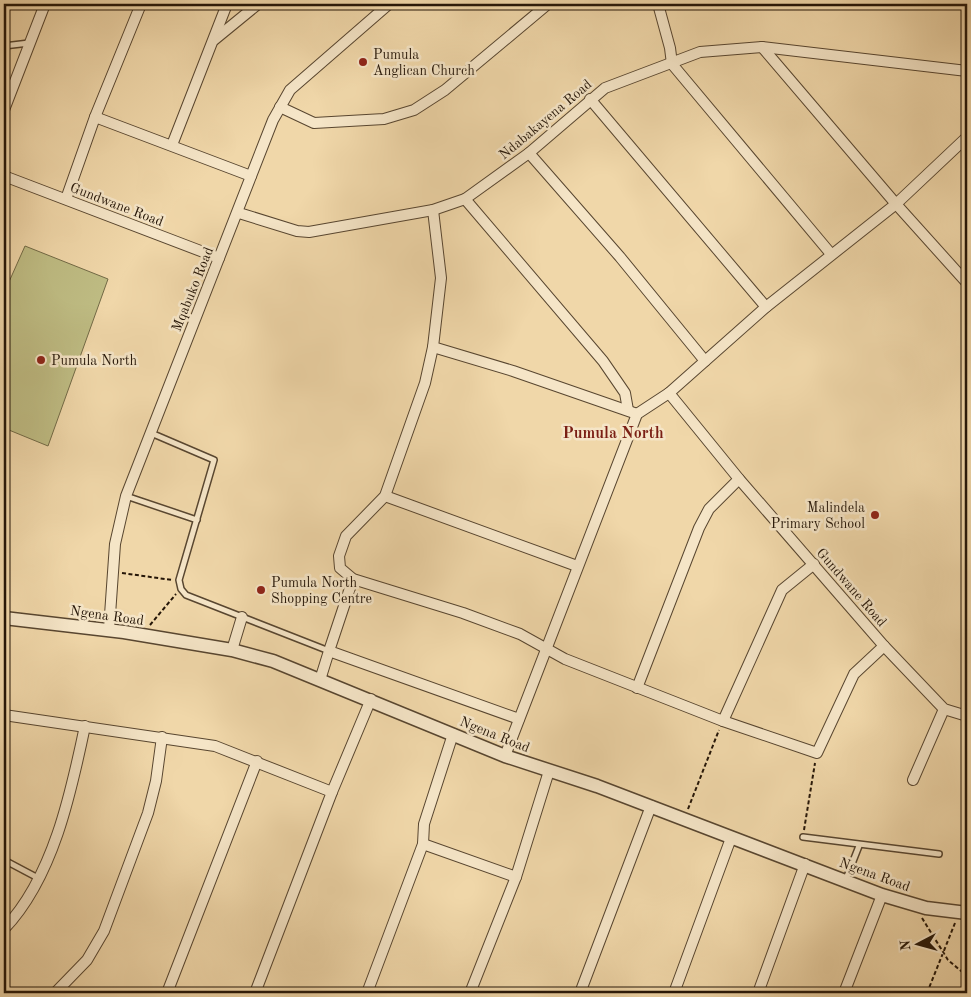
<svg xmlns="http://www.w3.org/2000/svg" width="971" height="997" font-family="'Old Standard TT',serif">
	<rect width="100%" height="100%" fill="#f0d7a9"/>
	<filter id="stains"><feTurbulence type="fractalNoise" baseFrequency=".004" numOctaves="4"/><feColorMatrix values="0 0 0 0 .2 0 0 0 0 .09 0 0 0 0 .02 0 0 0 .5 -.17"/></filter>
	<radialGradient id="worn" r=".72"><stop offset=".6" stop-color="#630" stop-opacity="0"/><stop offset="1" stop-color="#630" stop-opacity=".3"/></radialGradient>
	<!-- green -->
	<polygon fill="#bfbd84" stroke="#726a46" points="25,246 108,279 48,446 4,428 4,293"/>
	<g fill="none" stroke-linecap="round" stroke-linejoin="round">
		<defs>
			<g id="service">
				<polyline points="4,46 29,43"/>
				<polyline points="151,433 214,460 179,580 181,589 186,595 329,651"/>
				<polyline points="126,496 197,520"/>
				<polyline points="803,837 939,854"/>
				<polyline points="4,860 38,878"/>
				<polyline points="846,879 859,846"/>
			</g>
			<g id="minor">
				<polyline points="658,4 670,48 672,64 831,254"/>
				<polyline points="214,40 258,4"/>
				<polyline points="762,47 896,204 967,283"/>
				<polyline points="590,99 766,307"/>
				<polyline points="280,107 314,123 384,119 414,110 445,90 548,4"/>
				<polyline points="4,110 45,4"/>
				<polyline points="95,117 251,176"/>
				<polyline points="172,145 227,4"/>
				<polyline points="529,153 620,257 705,361"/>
				<polyline points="4,176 219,258"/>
				<polyline points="66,199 95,117 141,4"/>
				<polyline points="465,199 603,361 625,393 628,410"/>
				<polyline points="433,210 441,278 433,347 513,371 637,414"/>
				<polyline points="239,213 297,231 309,232 433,210 465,199 529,153 605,88 700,52 762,47 967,71"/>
				<polyline points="433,347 425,383 385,496 346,536 339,556 340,568 353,579 463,613 520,634 565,659 723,721 817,753 854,674 884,646"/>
				<polyline points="669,393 739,479 884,646 944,709 967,716"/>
				<polyline points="385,496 577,566"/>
				<polyline points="353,579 329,651 519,719"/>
				<polyline points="109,629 115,544 126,496 273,120 290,90 389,4"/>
				<polyline points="232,650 242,617"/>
				<polyline points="320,680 329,651"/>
				<polyline points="637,688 699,528 709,509 739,479"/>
				<polyline points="4,715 215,746 332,792"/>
				<polyline points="723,721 782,590 814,564"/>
				<polyline points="505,756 637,414 669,393 766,307 896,204 967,137"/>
				<polyline points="913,780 944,709"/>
				<polyline points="423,844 424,824 453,734"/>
				<path d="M4,929C53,878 71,793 85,726"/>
				<polyline points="55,993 87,960 104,931 148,813 156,781 162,737"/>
				<polyline points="167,993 257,761"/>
				<polyline points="255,993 332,792 371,699"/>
				<polyline points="367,993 423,844 516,877"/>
				<polyline points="470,993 516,877 549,771"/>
				<polyline points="580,993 651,806"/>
				<polyline points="674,993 731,838"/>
				<polyline points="758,993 805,864"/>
				<polyline points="844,993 882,895"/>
			</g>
			<polyline id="tertiary" points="4,618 124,632 232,650 273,661 505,756 597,786 882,895 926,908 967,913"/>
		</defs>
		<!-- service casing -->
		<use href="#service" stroke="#584630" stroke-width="8"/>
		<!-- minor casing -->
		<use href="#minor" stroke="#584630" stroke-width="12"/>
		<!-- tertiary casing -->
		<use href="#tertiary" stroke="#584630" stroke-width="15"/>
		<!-- path -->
		<g stroke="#251608" stroke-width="2" stroke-dasharray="4 2.5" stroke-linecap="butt">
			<polyline points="122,573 172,580"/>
			<polyline points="150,625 176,594"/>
			<polyline points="688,809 719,730"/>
			<polyline points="804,830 815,763"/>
			<polyline points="963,902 967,893"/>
			<polyline points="922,918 948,960 967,976"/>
			<polyline points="927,993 955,923"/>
		</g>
		<!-- service -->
		<use href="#service" stroke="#f5e5c7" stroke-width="5"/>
		<!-- minor -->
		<use href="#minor" stroke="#f5e5c7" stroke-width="10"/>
		<!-- tertiary -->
		<use href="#tertiary" stroke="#f5e5c7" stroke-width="12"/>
	</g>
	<!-- markers -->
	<g fill="#8f2418" stroke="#f5e5c7" stroke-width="2">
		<circle cx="363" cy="62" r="5"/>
		<circle cx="41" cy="360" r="5"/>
		<circle cx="875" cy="515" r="5"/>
		<circle cx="261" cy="590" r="5"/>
	</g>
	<g text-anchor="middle" stroke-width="5" stroke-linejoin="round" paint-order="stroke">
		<!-- poi labels -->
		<g font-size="14" fill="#251608" stroke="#f5e5c7" text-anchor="start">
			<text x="373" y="59">Pumula<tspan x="373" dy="16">Anglican Church</tspan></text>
			<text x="51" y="365">Pumula North</text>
			<text x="865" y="512" text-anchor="end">Malindela<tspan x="865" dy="16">Primary School</tspan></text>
			<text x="271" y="587">Pumula North<tspan x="271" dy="16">Shopping Centre</tspan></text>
		</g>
		<!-- street labels -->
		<g font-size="14" fill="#251608" stroke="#f5e5c7">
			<text transform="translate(545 119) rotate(-40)" y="5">Ndabakayena Road</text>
			<text transform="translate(117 204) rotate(21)" y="5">Gundwane Road</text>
			<text transform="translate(192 289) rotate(-68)" y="5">Mqabuko Road</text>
			<text transform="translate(852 587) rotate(49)" y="5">Gundwane Road</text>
			<text transform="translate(107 615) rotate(8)" y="5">Ngena Road</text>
			<text transform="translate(495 734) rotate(22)" y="5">Ngena Road</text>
			<text transform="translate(875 874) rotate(20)" y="5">Ngena Road</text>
		</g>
		<!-- quarter labels -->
		<g font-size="16" font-weight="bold" fill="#7a1f14" stroke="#f5e5c7">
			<text x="613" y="438">Pumula North</text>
		</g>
	</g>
	<!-- margin -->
	<rect width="971" height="997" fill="none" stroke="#f0d7a9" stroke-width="20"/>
	<rect x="5" y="5" width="961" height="987" fill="none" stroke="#251608" stroke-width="2.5"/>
	<rect x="10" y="10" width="951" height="977" fill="none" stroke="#251608"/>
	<!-- north arrow -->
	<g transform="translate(918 944) rotate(264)" stroke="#f5e5c7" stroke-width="4" paint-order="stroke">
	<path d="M0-4L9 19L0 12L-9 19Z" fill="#251608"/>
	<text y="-8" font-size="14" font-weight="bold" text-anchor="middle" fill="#251608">N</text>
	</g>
	<rect width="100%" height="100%" filter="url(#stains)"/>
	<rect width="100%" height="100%" fill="url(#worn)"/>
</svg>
